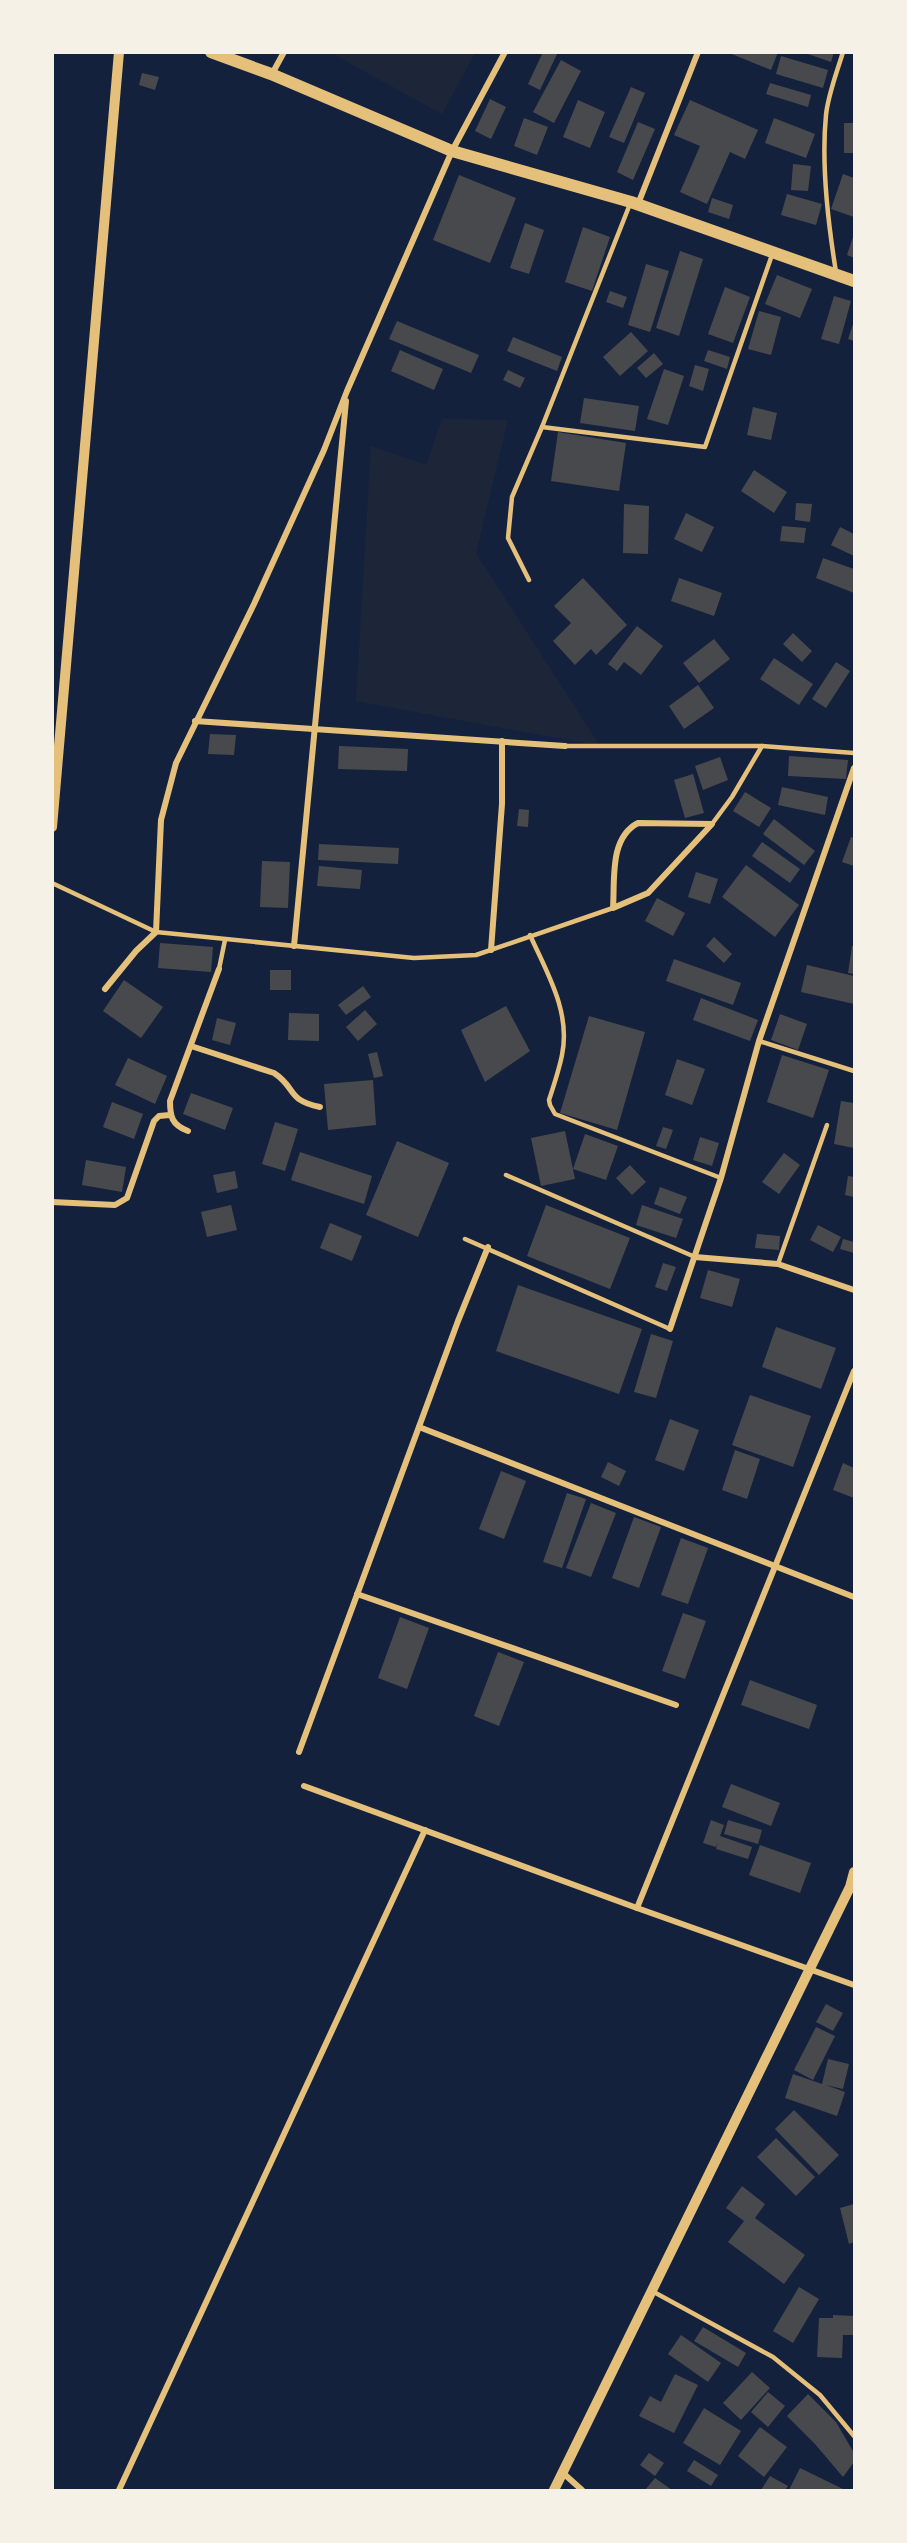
<svg xmlns="http://www.w3.org/2000/svg" width="907" height="2543" font-family="'Exo 2',sans-serif">
	<rect width="100%" height="100%" fill="#14213d"/>
	<!-- green -->
	<g fill="#1d2539">
		<polygon points="331,53 331,52 475,53 442,114"/>
		<polygon points="442,419 508,420 476,553 600,746 356,701 371,446 426,465"/>
	</g>
	<!-- building -->
	<g fill="#48494c">
		<polygon points="543,52 558,52 540,90 528,84"/>
		<polygon points="727,52 778,52 771,70"/>
		<polygon points="802,52 834,52 831,62"/>
		<polygon points="781,56 828,70 823,88 776,74"/>
		<polygon points="561,60 581,71 554,123 533,112"/>
		<polygon points="142,73 159,77 155,90 139,85"/>
		<polygon points="770,83 811,95 808,107 766,94"/>
		<polygon points="631,87 645,93 624,143 609,137"/>
		<polygon points="490,99 506,107 491,139 475,131"/>
		<polygon points="578,100 605,112 590,148 563,137"/>
		<polygon points="690,100 758,130 745,159 730,152 707,204 680,192 700,146 674,135"/>
		<polygon points="524,118 548,127 537,155 514,146"/>
		<polygon points="774,118 815,134 806,158 765,143"/>
		<polygon points="638,122 655,129 633,180 617,172"/>
		<rect x="844" y="123" width="10" height="30"/>
		<polygon points="793,164 811,166 808,191 791,190"/>
		<polygon points="843,174 854,178 854,217 831,209"/>
		<polygon points="459,175 516,198 490,263 433,240"/>
		<polygon points="787,194 822,204 816,225 781,215"/>
		<polygon points="712,198 733,205 729,219 708,212"/>
		<polygon points="525,223 544,230 529,274 510,268"/>
		<polygon points="583,227 610,237 592,291 565,282"/>
		<polygon points="854,234 854,258 847,255"/>
		<polygon points="680,251 703,259 679,336 656,328"/>
		<polygon points="646,264 669,271 650,332 628,325"/>
		<polygon points="777,275 812,289 800,318 765,304"/>
		<polygon points="725,287 750,297 733,343 708,334"/>
		<polygon points="610,291 627,297 623,308 606,302"/>
		<polygon points="834,296 851,301 839,344 821,339"/>
		<polygon points="759,311 781,317 771,355 748,349"/>
		<polygon points="397,321 479,355 471,373 389,339"/>
		<polygon points="854,321 854,341 848,339"/>
		<polygon points="631,332 648,351 620,376 603,357"/>
		<polygon points="513,337 562,357 557,371 507,351"/>
		<polygon points="400,350 443,369 434,390 391,371"/>
		<polygon points="708,350 730,357 727,369 704,361"/>
		<polygon points="654,353 663,364 646,378 637,368"/>
		<polygon points="695,365 709,369 703,391 689,386"/>
		<polygon points="664,369 684,376 668,425 647,419"/>
		<polygon points="508,370 525,378 520,388 503,380"/>
		<polygon points="584,398 639,406 635,431 580,423"/>
		<polygon points="753,407 777,413 771,440 747,435"/>
		<polygon points="558,432 626,443 619,491 551,481"/>
		<polygon points="754,470 787,492 774,513 741,491"/>
		<polygon points="796,503 812,504 810,522 795,520"/>
		<polygon points="624,504 649,506 648,554 623,553"/>
		<polygon points="686,513 714,527 702,552 674,539"/>
		<polygon points="782,526 806,528 804,543 780,541"/>
		<polygon points="840,527 854,534 854,556 831,545"/>
		<polygon points="823,558 854,569 854,593 816,578"/>
		<polygon points="583,578 627,625 596,655 591,649 575,665 553,641 571,623 554,606"/>
		<polygon points="679,578 722,593 714,616 671,601"/>
		<polygon points="637,626 663,646 641,675 624,662 617,671 608,664"/>
		<polygon points="793,633 812,651 802,662 783,644"/>
		<polygon points="714,639 730,659 699,683 683,663"/>
		<polygon points="774,658 813,684 799,705 760,679"/>
		<polygon points="836,662 850,671 826,708 812,699"/>
		<polygon points="698,685 714,708 684,729 669,706"/>
		<polygon points="210,734 236,735 234,755 208,754"/>
		<polygon points="339,746 408,749 407,771 338,769"/>
		<polygon points="789,756 848,760 846,779 788,776"/>
		<polygon points="720,757 728,780 703,790 695,766"/>
		<polygon points="693,774 704,813 685,818 674,780"/>
		<polygon points="782,787 828,797 825,815 778,805"/>
		<polygon points="745,792 771,808 759,827 733,811"/>
		<polygon points="519,809 529,810 528,827 517,826"/>
		<polygon points="774,819 815,851 804,865 763,834"/>
		<polygon points="851,837 854,838 854,866 842,862"/>
		<polygon points="762,842 800,869 790,883 752,856"/>
		<polygon points="319,844 399,848 398,864 318,860"/>
		<polygon points="262,861 290,862 288,908 260,907"/>
		<polygon points="746,865 799,905 775,937 722,897"/>
		<polygon points="319,866 362,870 360,889 317,886"/>
		<polygon points="696,872 718,879 710,904 688,897"/>
		<polygon points="657,898 685,913 673,936 645,921"/>
		<polygon points="714,937 732,954 724,963 706,946"/>
		<polygon points="160,943 213,947 211,972 158,968"/>
		<polygon points="852,946 854,946 854,974 848,973"/>
		<polygon points="674,959 741,983 733,1005 666,981"/>
		<polygon points="807,965 854,976 854,1004 801,992"/>
		<rect x="270" y="970" width="21" height="20"/>
		<polygon points="124,980 163,1007 141,1038 103,1011"/>
		<polygon points="363,986 371,997 346,1015 338,1005"/>
		<polygon points="701,998 758,1020 750,1041 693,1020"/>
		<polygon points="506,1006 530,1051 485,1082 461,1030"/>
		<polygon points="365,1010 377,1024 358,1041 346,1027"/>
		<polygon points="289,1013 319,1014 319,1041 288,1040"/>
		<polygon points="780,1014 807,1024 798,1050 771,1040"/>
		<polygon points="589,1016 645,1032 617,1130 560,1113"/>
		<polygon points="217,1018 236,1023 230,1045 212,1040"/>
		<polygon points="377,1052 383,1076 374,1078 368,1054"/>
		<polygon points="782,1055 829,1070 813,1118 767,1102"/>
		<polygon points="128,1058 167,1076 155,1104 115,1085"/>
		<polygon points="677,1059 705,1069 692,1105 665,1095"/>
		<polygon points="373,1080 376,1125 328,1130 324,1084"/>
		<polygon points="191,1093 233,1108 225,1130 183,1114"/>
		<polygon points="841,1101 854,1103 854,1148 834,1144"/>
		<polygon points="112,1102 143,1114 134,1139 103,1127"/>
		<polygon points="275,1122 298,1129 285,1171 262,1164"/>
		<polygon points="663,1127 673,1130 666,1149 656,1146"/>
		<polygon points="565,1131 575,1179 541,1186 531,1138"/>
		<polygon points="585,1134 618,1146 606,1180 573,1169"/>
		<polygon points="700,1137 719,1143 712,1166 693,1160"/>
		<polygon points="397,1141 449,1163 418,1237 366,1215"/>
		<polygon points="300,1152 372,1176 364,1204 291,1180"/>
		<polygon points="784,1153 800,1165 779,1194 762,1182"/>
		<polygon points="86,1160 126,1167 122,1192 82,1185"/>
		<polygon points="630,1165 646,1182 632,1195 616,1178"/>
		<polygon points="235,1171 238,1188 217,1193 213,1175"/>
		<polygon points="848,1176 854,1177 854,1197 845,1195"/>
		<polygon points="660,1187 687,1197 680,1214 654,1204"/>
		<polygon points="231,1205 237,1230 207,1237 201,1212"/>
		<polygon points="546,1205 630,1238 610,1289 527,1256"/>
		<polygon points="642,1205 683,1219 676,1238 636,1225"/>
		<polygon points="330,1223 362,1236 352,1261 320,1248"/>
		<polygon points="818,1225 841,1237 833,1252 810,1240"/>
		<polygon points="757,1234 780,1236 779,1250 755,1248"/>
		<polygon points="843,1239 854,1242 854,1253 840,1249"/>
		<polygon points="663,1263 676,1267 667,1291 655,1287"/>
		<polygon points="708,1270 740,1279 732,1307 700,1298"/>
		<polygon points="518,1285 642,1329 619,1394 496,1351"/>
		<polygon points="776,1327 836,1348 821,1389 762,1367"/>
		<polygon points="651,1334 673,1341 656,1398 634,1392"/>
		<polygon points="750,1395 811,1416 793,1467 732,1445"/>
		<polygon points="670,1419 699,1430 684,1471 655,1460"/>
		<polygon points="735,1450 760,1459 747,1499 722,1490"/>
		<polygon points="608,1462 626,1471 619,1486 601,1477"/>
		<polygon points="843,1463 854,1468 854,1498 833,1490"/>
		<polygon points="501,1471 526,1481 504,1539 479,1529"/>
		<polygon points="567,1493 586,1499 562,1568 543,1562"/>
		<polygon points="591,1503 616,1513 591,1577 566,1568"/>
		<polygon points="634,1517 661,1527 639,1588 612,1578"/>
		<polygon points="681,1538 708,1548 688,1604 661,1595"/>
		<polygon points="683,1613 706,1621 685,1679 662,1671"/>
		<polygon points="400,1617 429,1628 407,1689 378,1678"/>
		<polygon points="498,1652 524,1662 499,1726 474,1716"/>
		<polygon points="750,1680 817,1705 809,1729 741,1705"/>
		<polygon points="731,1784 780,1803 771,1826 722,1807"/>
		<polygon points="711,1820 724,1825 720,1836 752,1847 748,1859 716,1849 718,1841 716,1847 703,1843"/>
		<polygon points="728,1820 762,1830 758,1844 724,1834"/>
		<polygon points="760,1845 811,1863 800,1893 749,1875"/>
		<polygon points="826,2004 843,2013 833,2031 816,2022"/>
		<polygon points="816,2027 835,2036 813,2080 794,2070"/>
		<polygon points="828,2059 849,2064 843,2089 826,2085 845,2092 837,2116 785,2098 793,2074 822,2084"/>
		<polygon points="794,2110 839,2155 819,2175 775,2129"/>
		<polygon points="776,2138 815,2177 796,2196 757,2157"/>
		<polygon points="742,2186 765,2204 755,2218 805,2255 784,2284 728,2242 744,2221 726,2208"/>
		<polygon points="854,2204 854,2242 849,2244 840,2208"/>
		<polygon points="799,2287 819,2299 793,2343 773,2331"/>
		<polygon points="833,2315 854,2316 854,2335 843,2335 842,2358 817,2357 819,2318 833,2318"/>
		<polygon points="703,2327 746,2353 738,2367 694,2341"/>
		<polygon points="681,2335 721,2363 708,2382 668,2354"/>
		<polygon points="752,2372 770,2388 741,2420 723,2403"/>
		<polygon points="675,2374 698,2385 674,2433 639,2416 650,2396 661,2402"/>
		<polygon points="768,2392 785,2406 768,2427 751,2412"/>
		<polygon points="808,2394 836,2422 854,2453 854,2462 843,2477 815,2444 787,2416"/>
		<polygon points="704,2408 741,2431 720,2465 683,2443"/>
		<polygon points="760,2427 787,2447 764,2477 738,2456"/>
		<polygon points="649,2453 664,2463 655,2476 640,2465"/>
		<polygon points="694,2460 718,2475 711,2486 687,2471"/>
		<polygon points="800,2468 843,2489 842,2490 789,2490"/>
		<polygon points="770,2476 788,2486 785,2490 761,2490"/>
		<polygon points="655,2478 672,2490 645,2490"/>
	</g>
	<g fill="none" stroke-linecap="round" stroke-linejoin="round">
		<!-- service -->
		<g stroke="#e5c07b" stroke-width="4.5">
			<path d="M836,272C828,223 821,165 826,115C828,95 837,72 843,52"/>
			<polyline points="542,427 705,447 773,252"/>
			<polyline points="529,580 508,538 512,497 542,427 630,204"/>
			<polyline points="565,746 762,746 854,753"/>
			<polyline points="712,824 732,797 762,746"/>
			<polyline points="52,883 156,932 414,958 476,955 613,908"/>
			<path d="M530,935C547,973 571,1012 562,1055C559,1070 554,1085 549,1100L550,1105L555,1114L721,1178"/>
			<polyline points="219,969 225,940"/>
			<polyline points="759,1041 854,1071"/>
			<polyline points="506,1175 695,1257"/>
			<polyline points="465,1239 670,1329"/>
			<polyline points="778,1264 827,1125"/>
			<polyline points="652,2291 773,2357 820,2395 854,2436"/>
		</g>
		<!-- minor -->
		<g stroke="#e5c07b" stroke-width="6">
			<polyline points="272,74 284,52"/>
			<polyline points="638,204 698,52"/>
			<polyline points="195,721 565,746"/>
			<path d="M638,823L712,824L648,893L613,908C615,880 609,838 638,823Z"/>
			<polyline points="294,946 346,401"/>
			<polyline points="491,950 502,804 502,741"/>
			<polyline points="105,989 136,951 156,932 161,820 176,763 254,604 324,450 347,391 452,151 505,52"/>
			<path d="M191,1046L274,1073C297,1088 286,1100 320,1107"/>
			<path d="M188,1131C172,1125 170,1117 170,1101L219,969"/>
			<polyline points="52,1202 115,1205 127,1198 154,1121 159,1116 170,1115"/>
			<polyline points="695,1257 778,1264 854,1290"/>
			<polyline points="670,1329 721,1178 759,1041 854,768"/>
			<polyline points="419,1427 854,1597"/>
			<polyline points="357,1594 676,1705"/>
			<polyline points="299,1752 458,1321 488,1247"/>
			<polyline points="304,1786 637,1908 854,1985"/>
			<polyline points="637,1908 854,1371"/>
			<polyline points="563,2473 582,2490"/>
			<polyline points="119,2490 425,1830"/>
		</g>
		<!-- tertiary -->
		<g stroke="#e5c07b" stroke-width="10">
			<polyline points="52,827 119,52"/>
			<polyline points="554,2490 850,1887 854,1872"/>
		</g>
		<!-- secondary -->
		<polyline stroke="#e5c07b" stroke-width="12" points="211,52 271,74 452,151 631,202 854,281"/>
	</g>
	<!-- border -->
	<rect width="907" height="2543" fill="none" stroke="#f6f1e7" stroke-width="108"/>
</svg>
